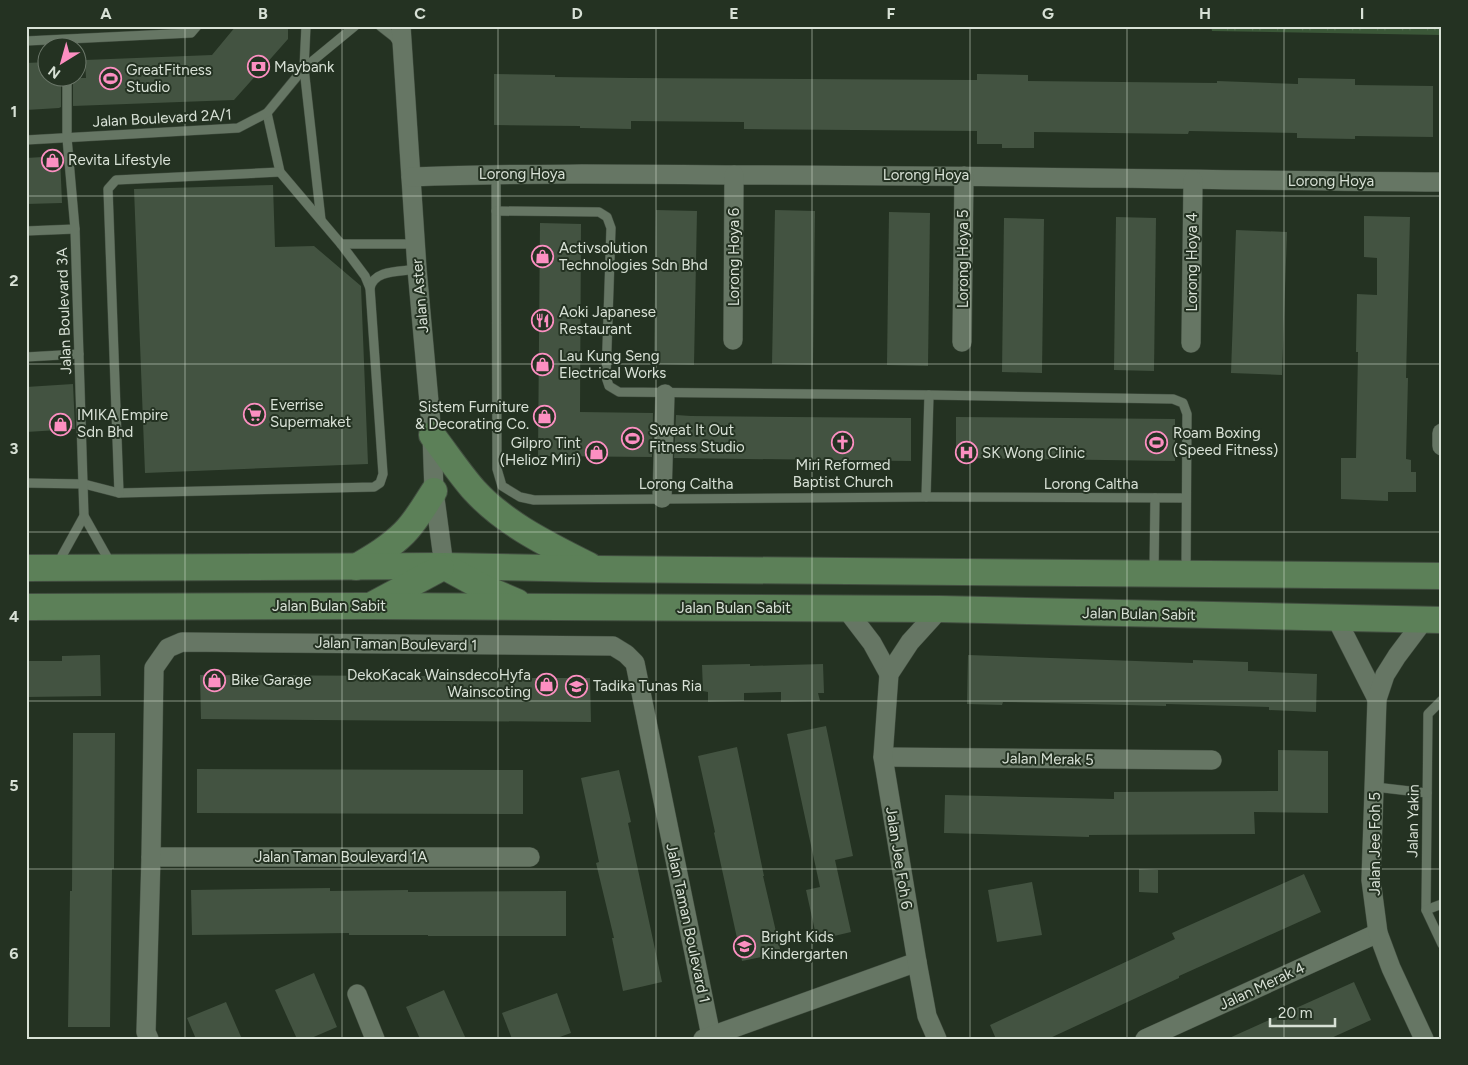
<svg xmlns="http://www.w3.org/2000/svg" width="1468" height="1065" font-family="Figtree,sans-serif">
	<defs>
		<pattern id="forest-crowns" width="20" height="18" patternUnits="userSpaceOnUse" patternTransform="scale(1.25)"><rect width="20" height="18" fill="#3b5738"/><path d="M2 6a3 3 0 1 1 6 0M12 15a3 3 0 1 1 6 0" fill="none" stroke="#576f54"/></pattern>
	</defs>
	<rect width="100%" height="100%" fill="#243222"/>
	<!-- forest -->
	<polygon fill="url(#forest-crowns)" points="1211,26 1442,26 1442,35 1212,31"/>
	<!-- building -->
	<g fill="#435341">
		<polygon points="236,26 288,26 288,39 234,100 73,106 73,78 86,78 85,60 212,55"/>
		<polygon points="48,62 48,78 61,78 61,107 59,108 26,110 26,63"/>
		<polygon points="494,74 555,75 555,77 631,78 977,80 977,74 1028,75 1028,81 1217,83 1217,81 1298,84 1298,78 1355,79 1355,85 1433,86 1433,137 1355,136 1355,139 1297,138 1297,133 1189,131 1188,134 1034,132 1034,148 1002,148 1002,144 977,144 977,131 744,129 744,122 631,121 631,129 580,128 580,126 494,125"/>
		<polygon points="60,156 62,203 26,204 26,158"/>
		<polygon points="273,185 275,247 314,246 361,286 368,464 145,473 134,189"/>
		<polygon points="656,210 697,211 694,365 654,364"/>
		<polygon points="775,210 815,211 813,365 772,364"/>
		<polygon points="889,212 930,213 928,366 887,365"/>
		<polygon points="1364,216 1410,217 1406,378 1408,378 1406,459 1411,460 1411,472 1416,472 1416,492 1388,492 1388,501 1341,499 1341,458 1356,458 1358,352 1356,352 1357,294 1377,295 1377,258 1364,257"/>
		<polygon points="1116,217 1156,218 1154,371 1114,370"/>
		<polygon points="1004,218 1044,219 1042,373 1002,372"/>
		<polygon points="540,223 581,224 580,412 653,413 652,457 538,456"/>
		<polygon points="1236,230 1287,232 1282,375 1231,373"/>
		<polygon points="73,384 75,429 26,432 26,387"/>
		<polygon points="676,415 691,416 911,418 911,461 674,458"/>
		<polygon points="956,417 1175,419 1175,461 956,458"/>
		<polygon points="100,655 101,696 26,697 26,661 62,661 62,656"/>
		<polygon points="968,655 1193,663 1193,660 1248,662 1248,671 1317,674 1316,712 1269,710 1269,707 1166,704 1166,706 1003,702 1002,705 967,704"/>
		<polygon points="750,664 750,666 823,664 824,693 818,693 820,701 781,702 781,692 744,693 744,701 708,702 708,692 703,691 702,665"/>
		<polygon points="200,675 426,676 426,678 590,678 591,722 201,719"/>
		<polygon points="826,726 853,856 835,860 851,932 817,940 806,890 820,887 787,734"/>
		<polygon points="73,733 115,733 114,869 112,869 110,1027 68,1027 70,891 72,891"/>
		<polygon points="737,747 764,876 763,876 781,953 742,961 714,833 715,832 698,756"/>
		<polygon points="1278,750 1328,751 1328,813 1254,812 1255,834 1089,835 1089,837 944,833 945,795 1114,799 1114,792 1278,791"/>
		<polygon points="197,769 523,770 523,814 197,813"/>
		<polygon points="619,770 631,822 628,823 662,982 623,991 612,938 614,938 596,863 599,862 581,778"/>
		<polygon points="1139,869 1158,870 1158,893 1139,892"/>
		<polygon points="1304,874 1321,912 1179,976 1179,978 1048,1039 996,1039 990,1025 1175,939 1172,933"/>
		<polygon points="1032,882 1042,935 997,942 988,890"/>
		<polygon points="330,888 330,891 408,890 408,892 566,891 566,936 428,936 428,935 349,935 349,933 192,935 191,890"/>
		<polygon points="314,973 337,1027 309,1039 297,1039 275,990"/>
		<polygon points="1354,982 1371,1020 1329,1039 1227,1039"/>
		<polygon points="444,990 466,1039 420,1039 406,1007"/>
		<polygon points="557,993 571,1033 554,1039 512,1039 502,1013"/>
		<polygon points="226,1002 242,1039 196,1039 187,1018"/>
	</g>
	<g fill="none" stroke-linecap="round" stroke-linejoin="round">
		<defs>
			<g id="lane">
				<polyline points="306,26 304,68 321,220"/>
				<polyline points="380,26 394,37 398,43"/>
				<polyline points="26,41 191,33 197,26"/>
				<polyline points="267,113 280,172 341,244 365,276 370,288"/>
				<polyline points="26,140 238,128 267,113 304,68 355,26"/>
				<polyline points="496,174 497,469 502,486 520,497 534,500 926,497 1186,498"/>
				<polyline points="496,211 599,212 607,217 611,228 606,377 609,386 619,392 929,395 1173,399 1183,403 1187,414 1186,573"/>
				<polyline points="26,231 75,229"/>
				<polyline points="341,244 416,244"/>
				<polyline points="26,357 79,354"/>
				<path d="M26,483L84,484L119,493L374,487L380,483L383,474L370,288C374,269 401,272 417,269"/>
				<polyline points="119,493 108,189 116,180 280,172"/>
				<polyline points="926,497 929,395"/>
				<polyline points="84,516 111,564"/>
				<polyline points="58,563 84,516 75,229 67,138 67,78"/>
				<polyline points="1154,571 1155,498"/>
				<polyline points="1442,700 1428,714 1426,910 1442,944"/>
				<polyline points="1375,787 1427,793"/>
				<polyline points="1426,910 1442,904"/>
			</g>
			<g id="street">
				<polyline points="401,26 417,269 432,435 434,491 444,566"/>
				<path d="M411,177C517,173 622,174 727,175C965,175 1204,180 1442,182"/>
				<polyline points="733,340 734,175"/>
				<polyline points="962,342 964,176"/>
				<polyline points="1191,343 1193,180"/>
				<polyline points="1442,446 1442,433"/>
				<polyline points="662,498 665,394"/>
				<polyline points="846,609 872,643 889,674"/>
				<polyline points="1336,618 1377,699"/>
				<polyline points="883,757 1212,760"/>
				<polyline points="151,857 530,857"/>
				<polyline points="357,994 375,1039"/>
				<polyline points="149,1039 146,1032 151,857 154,668 168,648 182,642 613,646 626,654 635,663 711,1036"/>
				<polyline points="703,1039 917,962"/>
				<polyline points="937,1039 927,1016 917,962 883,757 889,674 910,642 940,609"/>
				<polyline points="1145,1039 1378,933"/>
				<polyline points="1424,1039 1391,968 1378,933 1371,880 1377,699 1385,675 1397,656 1424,620"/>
			</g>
			<g id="secondary">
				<path d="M432,435C446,453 459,473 474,490C506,525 549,545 590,566"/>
				<path d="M356,567C373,557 390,547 404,533C416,521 425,505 434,491"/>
				<polyline points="26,568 444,566 597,569 1442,576"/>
				<polyline points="447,568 482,587 517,602"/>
				<polyline points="372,605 441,568"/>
				<polyline points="26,607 370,606 940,609 1442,620"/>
			</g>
		</defs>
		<!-- lane casing -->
		<use href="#lane" stroke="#424e40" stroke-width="10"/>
		<!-- street casing -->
		<use href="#street" stroke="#424e40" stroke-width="20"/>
		<!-- secondary casing -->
		<use href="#secondary" stroke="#424e40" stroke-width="28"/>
		<!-- lane -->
		<use href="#lane" stroke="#667664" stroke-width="9"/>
		<!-- street -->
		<use href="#street" stroke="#667664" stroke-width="19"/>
		<!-- secondary -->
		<use href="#secondary" stroke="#5c8058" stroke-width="26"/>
	</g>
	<!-- grid -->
	<path fill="none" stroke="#d8e1d6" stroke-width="1" stroke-opacity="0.55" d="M185,26V1039M342,26V1039M498,26V1039M656,26V1039M812,26V1039M970,26V1039M1127,26V1039M1284,26V1039M26,196H1442M26,364H1442M26,532H1442M26,701H1442M26,869H1442"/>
	<!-- icons -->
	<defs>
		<symbol id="bank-ring" viewBox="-11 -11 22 22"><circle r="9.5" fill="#243222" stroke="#fc8fc1" stroke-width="1.5"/><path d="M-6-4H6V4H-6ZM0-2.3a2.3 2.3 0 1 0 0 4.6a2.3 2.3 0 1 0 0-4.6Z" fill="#fc8fc1"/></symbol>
		<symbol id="stadium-ring" viewBox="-11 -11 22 22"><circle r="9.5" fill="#243222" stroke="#fc8fc1" stroke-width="1.5"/><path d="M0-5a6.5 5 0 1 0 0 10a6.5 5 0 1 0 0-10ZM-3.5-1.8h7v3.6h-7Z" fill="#fc8fc1"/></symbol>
		<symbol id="shop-ring" viewBox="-11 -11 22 22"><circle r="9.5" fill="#243222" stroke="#fc8fc1" stroke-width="1.5"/><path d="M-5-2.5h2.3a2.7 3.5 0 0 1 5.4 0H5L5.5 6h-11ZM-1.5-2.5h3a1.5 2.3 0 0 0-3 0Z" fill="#fc8fc1"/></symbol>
		<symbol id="restaurant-ring" viewBox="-11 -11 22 22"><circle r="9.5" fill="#243222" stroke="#fc8fc1" stroke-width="1.5"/><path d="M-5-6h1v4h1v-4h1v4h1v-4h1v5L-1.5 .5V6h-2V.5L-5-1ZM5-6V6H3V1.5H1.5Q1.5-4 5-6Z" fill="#fc8fc1"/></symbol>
		<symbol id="supermarket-ring" viewBox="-11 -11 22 22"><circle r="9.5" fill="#243222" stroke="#fc8fc1" stroke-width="1.5"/><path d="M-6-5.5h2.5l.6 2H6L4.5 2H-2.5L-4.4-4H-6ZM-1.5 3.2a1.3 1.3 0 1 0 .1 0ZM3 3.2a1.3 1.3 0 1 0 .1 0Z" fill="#fc8fc1"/></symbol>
		<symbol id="church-ring" viewBox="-11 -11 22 22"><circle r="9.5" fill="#243222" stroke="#fc8fc1" stroke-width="1.5"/><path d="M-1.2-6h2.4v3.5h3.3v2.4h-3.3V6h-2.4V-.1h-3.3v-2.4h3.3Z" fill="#fc8fc1"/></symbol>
		<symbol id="hospital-ring" viewBox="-11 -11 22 22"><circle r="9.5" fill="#243222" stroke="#fc8fc1" stroke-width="1.5"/><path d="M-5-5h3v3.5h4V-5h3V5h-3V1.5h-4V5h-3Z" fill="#fc8fc1"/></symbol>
		<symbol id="school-ring" viewBox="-11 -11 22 22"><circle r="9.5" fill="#243222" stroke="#fc8fc1" stroke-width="1.5"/><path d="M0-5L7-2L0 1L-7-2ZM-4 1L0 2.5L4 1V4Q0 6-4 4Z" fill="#fc8fc1"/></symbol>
	</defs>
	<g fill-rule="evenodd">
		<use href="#bank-ring" x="246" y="54" width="25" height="25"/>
		<use href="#stadium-ring" x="98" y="66" width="25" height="25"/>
		<use href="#shop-ring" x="40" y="148" width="25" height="25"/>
		<use href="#shop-ring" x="530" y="244" width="25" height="25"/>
		<use href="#restaurant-ring" x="530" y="308" width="25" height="25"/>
		<use href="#shop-ring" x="530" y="352" width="25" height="25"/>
		<use href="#supermarket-ring" x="242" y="402" width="25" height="25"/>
		<use href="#shop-ring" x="532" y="404" width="25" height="25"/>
		<use href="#shop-ring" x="48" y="412" width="25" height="25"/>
		<use href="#stadium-ring" x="620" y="426" width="25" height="25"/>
		<use href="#church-ring" x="830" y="430" width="25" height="25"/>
		<use href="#stadium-ring" x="1144" y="430" width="25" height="25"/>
		<use href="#shop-ring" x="584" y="440" width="25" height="25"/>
		<use href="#hospital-ring" x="954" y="440" width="25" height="25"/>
		<use href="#shop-ring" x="202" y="668" width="25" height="25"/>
		<use href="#shop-ring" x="534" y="672" width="25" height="25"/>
		<use href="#school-ring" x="564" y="674" width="25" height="25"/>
		<use href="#school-ring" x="732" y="934" width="25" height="25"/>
	</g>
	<g text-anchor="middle" stroke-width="4" stroke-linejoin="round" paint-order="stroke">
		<!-- poi labels -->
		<g font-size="15" fill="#d8e1d6" stroke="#243222" text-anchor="start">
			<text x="274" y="72">Maybank</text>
			<text x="126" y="75">GreatFitness<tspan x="126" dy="17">Studio</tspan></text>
			<text x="68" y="165">Revita Lifestyle</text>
			<text x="559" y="253">Activsolution<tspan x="559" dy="17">Technologies Sdn Bhd</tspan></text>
			<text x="559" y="317">Aoki Japanese<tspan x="559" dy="17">Restaurant</tspan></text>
			<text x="559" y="361">Lau Kung Seng<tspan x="559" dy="17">Electrical Works</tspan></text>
			<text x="270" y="410">Everrise<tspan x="270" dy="17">Supermaket</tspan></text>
			<text x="529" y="412" text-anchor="end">Sistem Furniture<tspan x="529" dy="17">&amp; Decorating Co.</tspan></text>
			<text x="77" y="420">IMIKA Empire<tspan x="77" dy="17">Sdn Bhd</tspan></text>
			<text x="649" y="435">Sweat It Out<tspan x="649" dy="17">Fitness Studio</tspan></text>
			<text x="1173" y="438">Roam Boxing<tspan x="1173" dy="17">(Speed Fitness)</tspan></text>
			<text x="581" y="448" text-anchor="end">Gilpro Tint<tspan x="581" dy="17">(Helioz Miri)</tspan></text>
			<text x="982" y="458">SK Wong Clinic</text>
			<text x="843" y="470" text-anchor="middle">Miri Reformed<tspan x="843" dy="17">Baptist Church</tspan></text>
			<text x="531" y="680" text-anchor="end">DekoKacak WainsdecoHyfa<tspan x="531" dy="17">Wainscoting</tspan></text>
			<text x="231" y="685">Bike Garage</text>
			<text x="593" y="691">Tadika Tunas Ria</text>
			<text x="761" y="942">Bright Kids<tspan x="761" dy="17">Kindergarten</tspan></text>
		</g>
		<!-- street labels -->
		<g font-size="15" fill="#d8e1d6" stroke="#243222">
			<text transform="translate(162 118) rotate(-3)" y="5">Jalan Boulevard 2A/1</text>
			<text x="522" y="179">Lorong Hoya</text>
			<text x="926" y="180">Lorong Hoya</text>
			<text x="1331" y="186">Lorong Hoya</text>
			<text transform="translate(734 257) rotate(-90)" y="5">Lorong Hoya 6</text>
			<text transform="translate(963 259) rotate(-90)" y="5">Lorong Hoya 5</text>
			<text transform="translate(1192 262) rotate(-90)" y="5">Lorong Hoya 4</text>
			<text transform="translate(420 296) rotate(-95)" y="5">Jalan Aster</text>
			<text transform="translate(64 311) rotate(-92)" y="5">Jalan Boulevard 3A</text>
			<text x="686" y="489">Lorong Caltha</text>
			<text x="1091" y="489">Lorong Caltha</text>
			<text x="329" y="611">Jalan Bulan Sabit</text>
			<text x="734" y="613">Jalan Bulan Sabit</text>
			<text transform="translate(1139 614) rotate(1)" y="5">Jalan Bulan Sabit</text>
			<text transform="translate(396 644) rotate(1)" y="5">Jalan Taman Boulevard 1</text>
			<text transform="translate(1048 759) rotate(1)" y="5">Jalan Merak 5</text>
			<text transform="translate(1413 821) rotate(-89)" y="5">Jalan Yakin</text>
			<text transform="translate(1375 844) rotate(-90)" y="5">Jalan Jee Foh 5</text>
			<text x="341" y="862">Jalan Taman Boulevard 1A</text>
			<text transform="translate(899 858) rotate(81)" y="5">Jalan Jee Foh 6</text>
			<text transform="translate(688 923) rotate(78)" y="5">Jalan Taman Boulevard 1</text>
			<text transform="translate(1262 986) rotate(-25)" y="5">Jalan Merak 4</text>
		</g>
	</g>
	<!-- border -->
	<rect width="1468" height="1065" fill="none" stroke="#243222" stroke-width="55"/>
	<!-- north arrow -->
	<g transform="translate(62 62) rotate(217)"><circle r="24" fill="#243222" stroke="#6c786a"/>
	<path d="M0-4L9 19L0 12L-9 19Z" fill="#fc8fc1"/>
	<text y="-8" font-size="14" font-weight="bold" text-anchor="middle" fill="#d8e1d6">N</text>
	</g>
	<!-- scale -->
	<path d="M1270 1018v8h65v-8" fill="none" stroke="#d8e1d6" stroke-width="2.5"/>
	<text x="1278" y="1018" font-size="15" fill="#d8e1d6" stroke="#243222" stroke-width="4" paint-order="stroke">20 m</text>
	<rect x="28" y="28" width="1412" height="1010" fill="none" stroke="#d8e1d6" stroke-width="2"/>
	<g font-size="16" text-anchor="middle" font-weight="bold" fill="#d8e1d6">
		<text x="106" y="19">A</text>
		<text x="263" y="19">B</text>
		<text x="420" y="19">C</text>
		<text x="577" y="19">D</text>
		<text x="734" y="19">E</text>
		<text x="891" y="19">F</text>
		<text x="1048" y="19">G</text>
		<text x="1205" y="19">H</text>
		<text x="1362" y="19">I</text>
		<text x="14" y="117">1</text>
		<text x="14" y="286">2</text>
		<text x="14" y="454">3</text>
		<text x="14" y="622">4</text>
		<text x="14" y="791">5</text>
		<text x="14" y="959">6</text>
	</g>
</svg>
